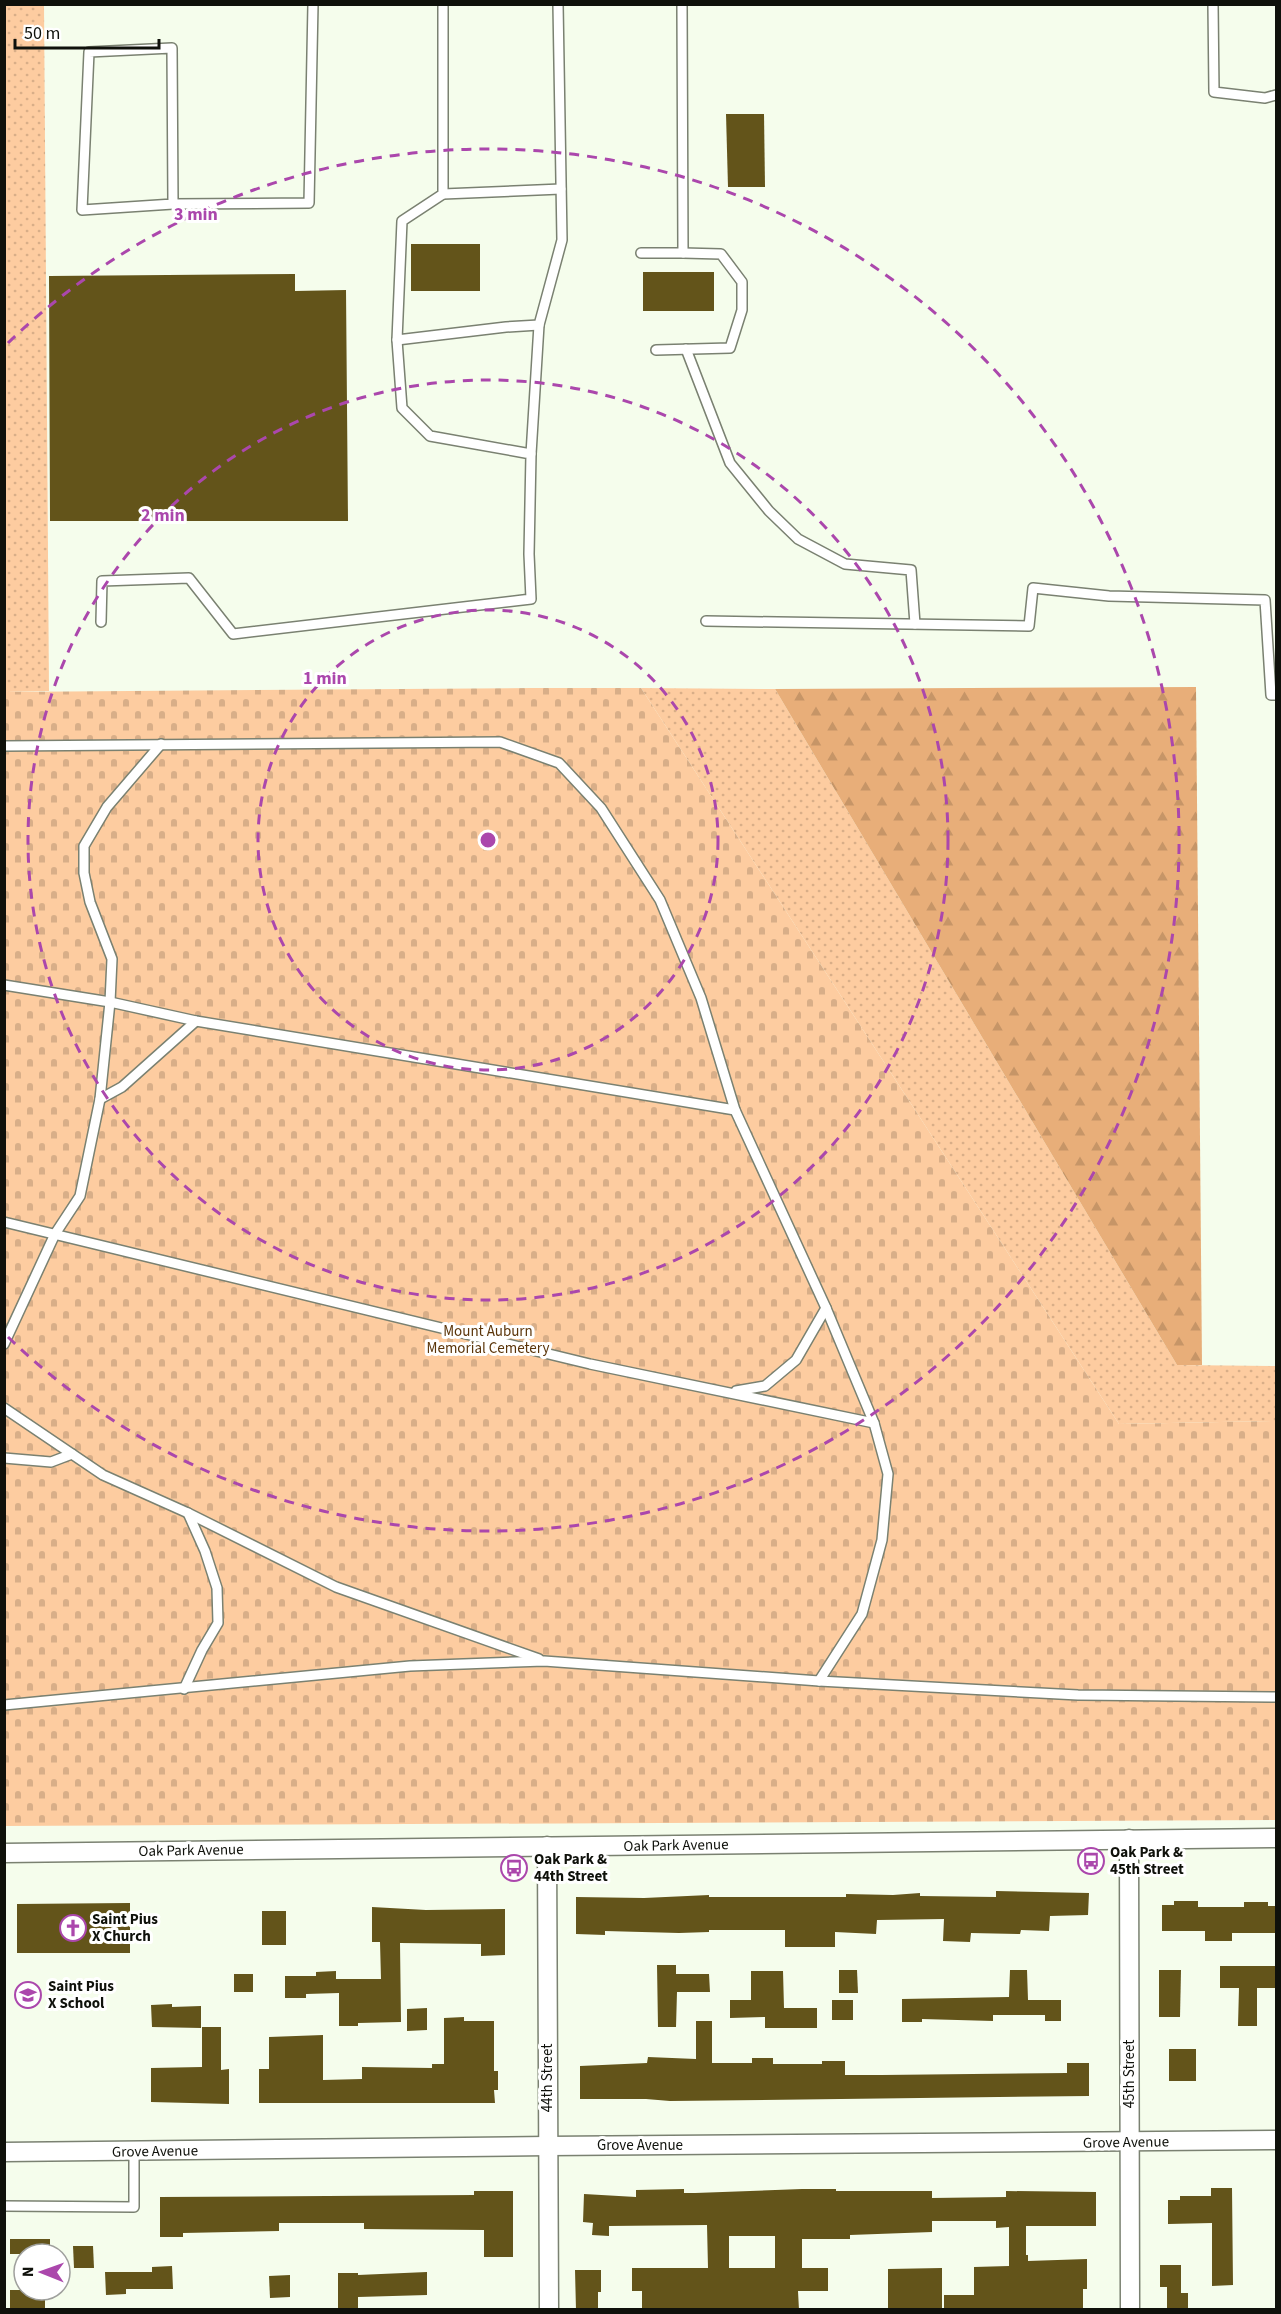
<svg xmlns="http://www.w3.org/2000/svg" width="1281" height="2314" font-family="'Source Sans 3',sans-serif">
	<defs>
		<pattern id="grass-dots" width="8" height="8" patternUnits="userSpaceOnUse" patternTransform="scale(1.5)"><rect width="8" height="8" fill="#fdcca0"/><path d="M2 2h.1M6 6h.1" fill="none" stroke="#d8ae88" stroke-width="1.8" stroke-linecap="round"/></pattern>
		<pattern id="forest-firs" width="22" height="20" patternUnits="userSpaceOnUse" patternTransform="scale(1.5)"><rect width="22" height="20" fill="#e8ae79"/><path d="M5 1l3.5 6h-7zM16 11l3.5 6h-7z" fill="#c69567"/></pattern>
		<pattern id="cemetery-stones" width="16" height="16" patternUnits="userSpaceOnUse" patternTransform="scale(1.5)"><rect width="16" height="16" fill="#fdcca0"/><path d="M2 7V4a2 2 0 0 1 4 0v3zM10 15v-3a2 2 0 0 1 4 0v3z" fill="#d8ae88"/></pattern>
	</defs>
	<rect width="100%" height="100%" fill="#f5fdec"/>
	<!-- grass -->
	<g fill="url(#grass-dots)">
		<polygon points="4,5 44,5 49,691 5,692"/>
		<polygon points="641,688 775,689 1177,1365 1276,1366 1276,1421 1119,1424"/>
	</g>
	<!-- forest -->
	<polygon fill="url(#forest-firs)" points="1196,687 1202,1365 1177,1365 775,689"/>
	<!-- cemetery -->
	<polygon fill="url(#cemetery-stones)" points="531,688 641,688 1119,1424 1276,1421 1276,1820 5,1826 4,692"/>
	<!-- building -->
	<g fill="#63541a" fill-rule="evenodd">
		<polygon points="726,114 764,114 765,187 728,187"/>
		<rect x="411" y="244" width="69" height="47"/>
		<rect x="643" y="272" width="71" height="39"/>
		<polygon points="295,274 295,291 346,290 348,521 50,521 49,276"/>
		<polygon points="996,1891 1089,1893 1088,1915 1050,1916 1049,1931 1021,1930 1020,1934 971,1933 970,1942 943,1941 944,1919 877,1920 876,1934 835,1932 835,1947 785,1947 785,1930 709,1930 709,1932 679,1933 605,1931 605,1935 576,1934 576,1897 644,1898 709,1895 709,1897 846,1897 846,1894 893,1895 920,1893 920,1896 996,1897"/>
		<polygon points="1174,1901 1198,1901 1198,1907 1244,1907 1244,1902 1268,1902 1268,1906 1276,1906 1276,1933 1232,1933 1232,1941 1205,1941 1205,1931 1162,1931 1162,1905 1174,1905"/>
		<polygon points="130,1903 130,1953 17,1953 17,1904"/>
		<polygon points="372,1907 426,1910 505,1909 505,1955 481,1956 481,1944 400,1943 401,2022 358,2023 358,2026 339,2026 339,1993 306,1994 306,1998 285,1998 285,1976 316,1976 316,1972 336,1971 336,1979 381,1979 380,1942 372,1942"/>
		<rect x="262" y="1911" width="24" height="34"/>
		<polygon points="657,1965 676,1965 676,1974 709,1974 710,1992 677,1992 676,2027 658,2027"/>
		<polygon points="1220,1966 1276,1966 1276,1988 1257,1988 1257,2026 1238,2026 1239,1988 1220,1988"/>
		<polygon points="839,1970 857,1970 858,1993 839,1993"/>
		<polygon points="1010,1970 1027,1970 1028,2000 1061,2000 1061,2021 1045,2021 1045,2015 993,2015 993,2021 922,2019 922,2022 902,2022 902,1999 1009,1997"/>
		<polygon points="1159,1970 1181,1970 1180,2017 1159,2017"/>
		<polygon points="751,1971 783,1971 784,2008 817,2008 817,2028 765,2028 765,2017 730,2018 730,2000 751,2000"/>
		<rect x="234" y="1974" width="19" height="18"/>
		<rect x="832" y="2000" width="21" height="20"/>
		<polygon points="172,2004 172,2007 201,2006 201,2028 152,2027 151,2005"/>
		<polygon points="427,2008 427,2030 407,2031 407,2009"/>
		<polygon points="464,2017 464,2021 494,2021 494,2071 498,2071 498,2090 494,2090 495,2103 259,2103 259,2069 269,2069 269,2037 323,2035 323,2080 362,2079 362,2067 432,2068 432,2064 444,2064 444,2018"/>
		<polygon points="696,2021 712,2021 712,2063 752,2063 752,2058 773,2058 773,2064 822,2064 822,2061 845,2061 845,2075 882,2075 1067,2073 1067,2063 1089,2063 1089,2096 670,2101 646,2099 580,2099 580,2066 647,2063 648,2057 696,2059"/>
		<polygon points="202,2027 221,2027 221,2070 229,2069 229,2104 151,2102 151,2068 202,2067"/>
		<rect x="1169" y="2049" width="27" height="32"/>
		<polygon points="1211,2188 1232,2188 1233,2285 1212,2286 1212,2223 1168,2224 1168,2200 1180,2200 1180,2196 1211,2196"/>
		<path d="M684,2189V2193H695L802,2189H836V2191H932V2198L1006,2197V2191L1096,2192V2226H1026V2255H1028V2261L1087,2259V2289H1083V2310H944V2295H974V2267L1009,2266V2227L996,2228V2221H932V2232L850,2235V2239H802V2268H828V2291H798L799,2310H642V2291H632V2268H708L707,2225L609,2226V2236L592,2235L593,2223L583,2222L584,2194L636,2197V2190ZM729,2236H775V2268H729Z"/>
		<polygon points="474,2191 513,2191 513,2257 484,2257 484,2230 364,2229 364,2223 279,2223 279,2231 183,2233 183,2237 160,2237 160,2197 474,2195"/>
		<rect x="10" y="2239" width="40" height="15"/>
		<polygon points="73,2246 93,2246 94,2268 74,2268"/>
		<polygon points="1160,2265 1181,2265 1181,2293 1188,2293 1188,2310 1167,2310 1167,2287 1160,2287"/>
		<polygon points="172,2266 173,2289 126,2289 126,2294 106,2295 105,2272 152,2272 152,2267"/>
		<polygon points="942,2268 942,2310 888,2310 888,2269"/>
		<polygon points="575,2270 601,2270 601,2292 598,2292 598,2310 576,2310"/>
		<polygon points="427,2272 427,2295 358,2297 358,2310 338,2310 338,2273 358,2273 358,2275"/>
		<polygon points="290,2275 290,2297 270,2298 269,2276"/>
		<rect x="10" y="2290" width="35" height="20"/>
	</g>
	<g fill="none" stroke-linecap="round" stroke-linejoin="round">
		<defs>
			<g id="service">
				<polyline points="443,4 443,194 402,221 397,340 506,327 539,325 562,240 558,4"/>
				<polyline points="1213,4 1214,92 1265,98 1276,95"/>
				<polyline points="443,194 561,189"/>
				<polyline points="173,204 172,48 89,52 82,210 173,204 309,203 313,4"/>
				<polyline points="641,253 683,253 682,4"/>
				<polyline points="686,349 730,463 769,511 798,539 845,564 911,570 915,624"/>
				<polyline points="656,350 730,348 742,310 742,282 721,254 683,253"/>
				<polyline points="531,454 539,325"/>
				<polyline points="706,621 1029,626 1033,588 1109,596 1265,600 1271,695 1276,695"/>
				<polyline points="101,622 102,581 189,578 233,634 531,599 529,554 531,454 430,436 402,408 397,340"/>
				<polyline points="4,746 500,742 559,763 601,808 660,900 701,998 735,1110 826,1308 874,1423 888,1474 882,1540 862,1614 819,1681"/>
				<polyline points="4,985 110,1002 196,1021 735,1110"/>
				<polyline points="100,1099 122,1087 196,1021"/>
				<polyline points="4,1222 590,1364 874,1423"/>
				<polyline points="4,1344 55,1234 80,1196 100,1099 110,1002 112,959 90,902 84,873 84,846 107,807 161,744"/>
				<polyline points="736,1391 765,1386 796,1360 826,1308"/>
				<polyline points="4,1408 103,1475 188,1513 336,1587 539,1659"/>
				<polyline points="4,1458 51,1462 72,1454"/>
				<polyline points="184,1689 202,1650 218,1623 217,1588 205,1551 188,1513"/>
				<polyline points="4,1705 410,1666 544,1661 819,1681 1078,1695 1276,1697"/>
				<polyline points="4,2206 134,2207 134,2151"/>
			</g>
			<g id="minor">
				<polyline points="1129,1839 1130,2310"/>
				<polyline points="547,1846 549,2310"/>
				<polyline points="4,1853 1276,1838"/>
				<polyline points="4,2152 548,2146 1276,2140"/>
			</g>
		</defs>
		<!-- service casing -->
		<use href="#service" stroke="#7a8171" stroke-width="12"/>
		<!-- minor casing -->
		<use href="#minor" stroke="#7a8171" stroke-width="21"/>
		<!-- service -->
		<use href="#service" stroke="#fff" stroke-width="9"/>
		<!-- minor -->
		<use href="#minor" stroke="#fff" stroke-width="18"/>
	</g>
	<!-- distance rings -->
	<g fill="none" stroke="#ab47ac" stroke-width="3" stroke-dasharray="10 8">
		<circle cx="488" cy="840" r="230"/>
		<circle cx="488" cy="840" r="460"/>
		<path d="M8 343A691 691 0 1 1 8 1337"/>
	</g>
	<!-- icons -->
	<defs>
		<symbol id="bus-ring" viewBox="-11 -11 22 22"><circle r="9.5" fill="#fff" stroke="#ab47ac" stroke-width="1.5"/><path d="M-5-6H5V4H4V6H2V4H-2V6H-4V4H-5ZM-3.5-4V0h7V-4ZM-3.5 1.2v1.5H-2V1.2ZM2 1.2v1.5H3.5V1.2Z" fill="#ab47ac"/></symbol>
		<symbol id="church-ring" viewBox="-11 -11 22 22"><circle r="9.5" fill="#fff" stroke="#ab47ac" stroke-width="1.5"/><path d="M-1.2-6h2.4v3.5h3.3v2.4h-3.3V6h-2.4V-.1h-3.3v-2.4h3.3Z" fill="#ab47ac"/></symbol>
		<symbol id="school-ring" viewBox="-11 -11 22 22"><circle r="9.5" fill="#fff" stroke="#ab47ac" stroke-width="1.5"/><path d="M0-5L7-2L0 1L-7-2ZM-4 1L0 2.5L4 1V4Q0 6-4 4Z" fill="#ab47ac"/></symbol>
	</defs>
	<g fill-rule="evenodd">
		<use href="#bus-ring" x="1076" y="1846" width="30" height="30"/>
		<use href="#bus-ring" x="499" y="1853" width="30" height="30"/>
		<use href="#church-ring" x="58" y="1913" width="30" height="30"/>
		<use href="#school-ring" x="13" y="1980" width="30" height="30"/>
	</g>
	<g text-anchor="middle" stroke-width="6" stroke-linejoin="round" paint-order="stroke">
		<!-- park labels -->
		<g font-size="15" fill="#5b350a" stroke="#fff">
			<text x="488" y="1336">Mount Auburn<tspan x="488" dy="17">Memorial Cemetery</tspan></text>
		</g>
		<!-- street labels -->
		<g font-size="15" fill="#0f110b" stroke="#fff">
			<text transform="translate(676 1845) rotate(-1)" y="5">Oak Park Avenue</text>
			<text transform="translate(191 1850) rotate(-1)" y="5">Oak Park Avenue</text>
			<text transform="translate(1129 2074) rotate(-90)" y="5">45th Street</text>
			<text transform="translate(547 2078) rotate(-90)" y="5">44th Street</text>
			<text transform="translate(1126 2142) rotate(-1)" y="5">Grove Avenue</text>
			<text x="640" y="2150">Grove Avenue</text>
			<text transform="translate(155 2151) rotate(-1)" y="5">Grove Avenue</text>
		</g>
		<!-- poi labels -->
		<g font-size="15" font-weight="bold" fill="#0f110b" stroke="#fff" text-anchor="start">
			<text x="1110" y="1857">Oak Park &amp;<tspan x="1110" dy="17">45th Street</tspan></text>
			<text x="534" y="1864">Oak Park &amp;<tspan x="534" dy="17">44th Street</tspan></text>
			<text x="92" y="1924">Saint Pius<tspan x="92" dy="17">X Church</tspan></text>
			<text x="48" y="1991">Saint Pius<tspan x="48" dy="17">X School</tspan></text>
		</g>
	</g>
	<circle cx="488" cy="840" r="9" fill="#ab47ac" stroke="#fff" stroke-width="3"/>
	<g font-size="18" text-anchor="middle" font-weight="bold" fill="#ab47ac" stroke="#fff" stroke-width="6" stroke-linejoin="round" paint-order="stroke">
		<text x="196" y="220">3 min</text>
		<text x="163" y="521">2 min</text>
		<text x="325" y="684">1 min</text>
	</g>
	<!-- border -->
	<rect width="1281" height="2314" fill="none" stroke="#0f110b" stroke-width="12"/>
	<!-- north arrow -->
	<g transform="translate(42 2272) rotate(271)"><circle r="28" fill="#ffffff" stroke="#9fa09d" stroke-width="1.5"/>
	<path d="M0-4.5L10 22L0 15L-10 22Z" fill="#ab47ac"/>
	<text y="-9" font-size="16" font-weight="bold" text-anchor="middle" fill="#0f110b">N</text>
	</g>
	<!-- scale -->
	<path d="M15 39v9h144v-9" fill="none" stroke="#0f110b" stroke-width="3"/>
	<text x="24" y="39" font-size="18" fill="#0f110b" stroke="#ffffff" stroke-width="4.5" paint-order="stroke">50 m</text>
</svg>
